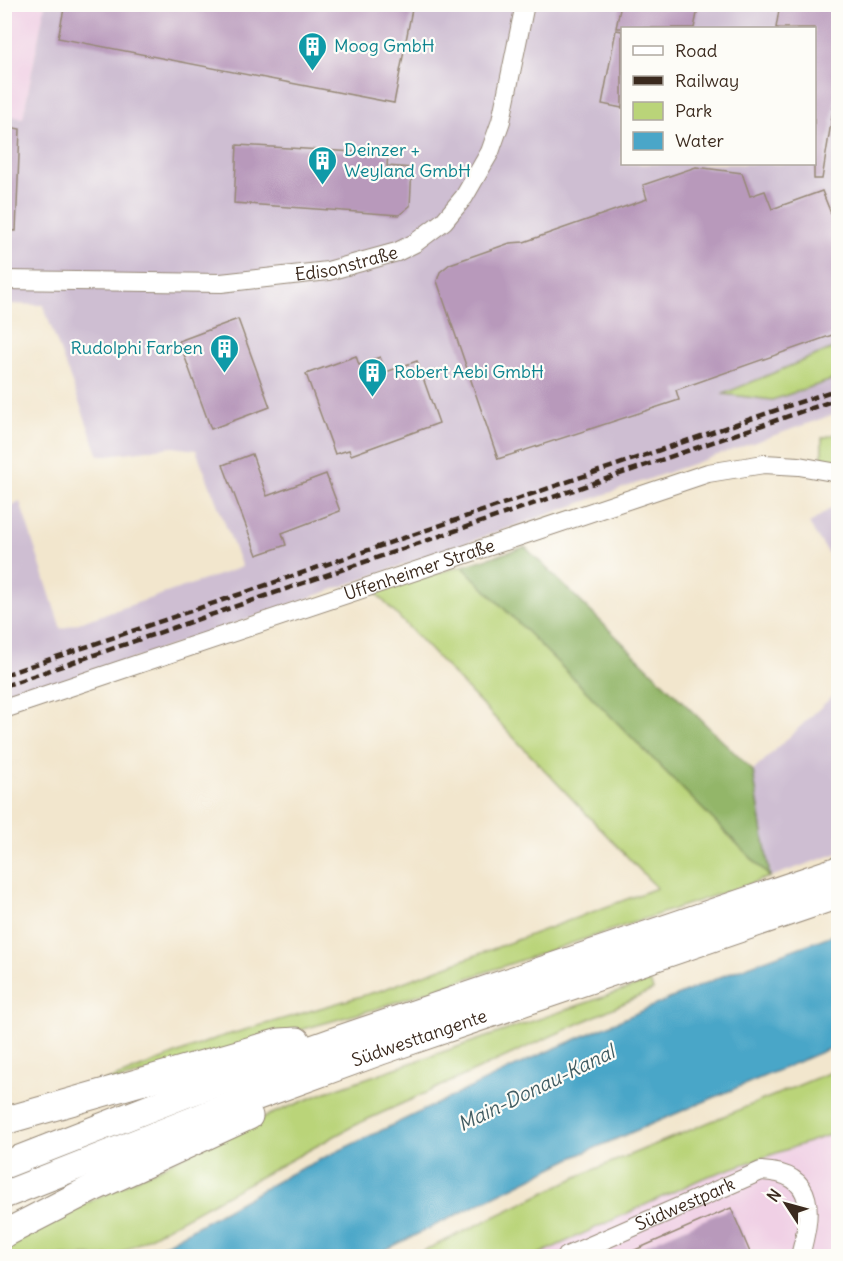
<svg xmlns="http://www.w3.org/2000/svg" width="843" height="1261" font-family="Delius,sans-serif">
	<rect width="100%" height="100%" fill="#fdfcf7"/>
	<filter id="ink" filterUnits="userSpaceOnUse"><feTurbulence type="fractalNoise" baseFrequency=".0167" numOctaves="2"/><feDisplacementMap in="SourceGraphic" scale="12" xChannelSelector="R" yChannelSelector="G"/><feConvolveMatrix kernelMatrix="1 2 1 2 8 2 1 2 1" color-interpolation-filters="sRGB"/></filter>
	<filter id="wash" filterUnits="userSpaceOnUse"><feTurbulence type="fractalNoise" baseFrequency=".008" numOctaves="4" result="noise"/><feDisplacementMap in="SourceGraphic" scale="24" xChannelSelector="R" yChannelSelector="G"/><feGaussianBlur stdDeviation="1.35" result="paint"/><feColorMatrix in="noise" values="0 0 0 0 0 0 0 0 0 0 0 0 0 0 0 0 0 1.4 0 .05"/><feComposite in="paint" operator="in"/></filter>
	<g filter="url(#wash)">
		<rect width="100%" height="100%" fill="#f2e6cd"/>
		<!-- built -->
		<g fill="#f0d0e5">
			<polygon points="4,5 45,5 23,118 5,115"/>
			<polygon points="838,1132 838,1256 535,1256 703,1178"/>
		</g>
		<!-- industrial -->
		<g fill="#cebed2" fill-rule="evenodd">
			<path d="M45,5H838V346L725,394L772,400L838,378V413L5,704V508L20,502L61,629L242,567L196,450L173,447L99,456L43,305L5,304L4,115L23,118ZM622,28H814V164H622Z"/>
			<polygon points="838,503 838,568 809,524"/>
			<polygon points="838,691 838,853 770,877 753,771"/>
		</g>
		<!-- green -->
		<g fill="#bad479" stroke="#7a7f4c" stroke-width="1.5">
			<polygon points="838,346 838,378 772,400 723,394"/>
			<polygon points="838,433 838,462 822,458 822,438"/>
			<polygon points="462,566 770,877 375,1009 78,1092 217,1038 382,990 657,888 374,591"/>
			<polygon points="650,981 653,990 355,1125 115,1256 5,1256 5,1243 259,1119 326,1092"/>
			<polygon points="838,1069 838,1132 703,1178 535,1256 413,1256 581,1175"/>
		</g>
		<!-- forest -->
		<polygon fill="#93b669" stroke="#677044" stroke-width="1.5" points="525,547 753,771 770,877 462,566"/>
		<!-- water -->
		<polygon fill="#4aa6c8" stroke="#426873" stroke-width="1.5" points="838,933 838,1045 576,1156 373,1256 144,1256 290,1174 537,1056 732,972"/>
		<g id="blocks">
			<!-- building -->
			<g fill="#b899bb">
				<polygon points="65,4 413,4 394,103 58,38"/>
				<polygon points="621,4 699,4 694,28 616,28"/>
				<polygon points="780,4 838,4 838,79 822,179 814,179 814,28 776,28"/>
				<polygon points="616,30 622,31 622,108 602,104"/>
				<polygon points="4,126 20,129 16,231 4,230"/>
				<polygon points="237,145 388,154 387,166 412,168 410,206 399,215 234,203"/>
				<polygon points="696,167 742,173 750,196 765,191 772,209 822,191 838,231 838,333 676,390 679,400 498,459 437,281 440,272 450,264 510,243 524,242 647,199 643,185"/>
				<polygon points="238,319 270,407 211,429 179,341"/>
				<polygon points="356,356 359,365 380,357 386,372 417,361 439,423 351,455 349,450 335,454 306,374"/>
				<polygon points="252,454 267,496 326,474 340,511 282,533 286,545 257,555 223,465"/>
				<polygon points="731,1208 752,1257 619,1257"/>
			</g>
		</g>
	</g>
	<g filter="url(#ink)">
		<use href="#blocks" fill-opacity="0" stroke="#968876" stroke-width="1.5"/>
		<g fill="none" stroke-linecap="round" stroke-linejoin="round">
			<defs>
				<g id="minor">
					<path id="s1" d="M4,280L221,283L328,271L397,252L415,243L444,221L464,197L490,152L501,121L525,4"/>
					<path id="s2" d="M4,709L708,473L764,464L799,466L838,473"/>
					<path id="s3" d="M567,1256L761,1171C819,1173 811,1215 800,1256"/>
				</g>
				<g id="highway">
					<polyline points="4,1121 280,1042 297,1041"/>
					<polyline points="4,1165 191,1092 343,1038 838,870"/>
					<path id="s4" d="M4,1195L214,1112L381,1051L838,895"/>
					<polyline points="4,1234 89,1190 249,1116"/>
				</g>
			</defs>
			<!-- minor casing -->
			<use href="#minor" stroke="#968876" stroke-width="20"/>
			<!-- highway casing -->
			<use href="#highway" stroke="#968876" stroke-width="29"/>
			<!-- minor -->
			<use href="#minor" stroke="#fff" stroke-width="18"/>
			<!-- highway -->
			<use href="#highway" stroke="#fff" stroke-width="27"/>
			<!-- rail -->
			<g stroke="#3b2a1e" stroke-width="4.5" stroke-dasharray="9 4.5" stroke-linecap="butt">
				<polyline points="4,675 838,389"/>
				<polyline points="4,686 838,399"/>
			</g>
		</g>
	</g>
	<!-- icons -->
	<defs>
		<symbol id="building-pin" viewBox="-11 -11 22 30"><path d="M0 17L-7.5 6A9.5 9.5 0 1 1 7.5 6Z" fill="#0f9aa8" stroke="#fdfcf7"/><path d="M-4-6H4V6H1V3H-1V6H-4ZM-2.5-4.3h1.7v1.8h-1.7ZM.8-4.3h1.7v1.8H.8ZM-2.5-1h1.7V.8h-1.7ZM.8-1h1.7V.8H.8Z" fill="#fff"/></symbol>
	</defs>
	<g fill-rule="evenodd">
		<use href="#building-pin" x="296" y="30" width="33" height="45"/>
		<use href="#building-pin" x="306" y="144" width="33" height="45"/>
		<use href="#building-pin" x="208" y="332" width="33" height="45"/>
		<use href="#building-pin" x="356" y="356" width="33" height="45"/>
	</g>
	<g text-anchor="middle" stroke-width="4.5" stroke-linejoin="round" paint-order="stroke">
		<!-- culture labels -->
		<g font-size="18" fill="#0d838f" stroke="#fdfcf7" text-anchor="start">
			<text x="334" y="52">Moog GmbH</text>
			<text x="344" y="156">Deinzer +<tspan x="344" dy="21">Weyland GmbH</tspan></text>
			<text x="203" y="354" text-anchor="end">Rudolphi Farben</text>
			<text x="394" y="378">Robert Aebi GmbH</text>
		</g>
		<!-- street labels -->
		<g font-size="18" fill="#3b2a1e" stroke="#fdfcf7">
			<text dy="6" stroke="none"><textPath href="#s1" startOffset="344">Edisonstraße</textPath></text>
			<text dy="6" stroke="none"><textPath href="#s2" startOffset="438">Uffenheimer Straße</textPath></text>
			<text dy="6" stroke="none"><textPath href="#s4" startOffset="444">Südwesttangente</textPath></text>
			<text dy="6" stroke="none"><textPath href="#s3" startOffset="129">Südwestpark</textPath></text>
		</g>
		<!-- water labels -->
		<g font-size="20" font-style="italic" fill="#415c62" stroke="#fdfcf7">
			<text transform="translate(536 1088) rotate(-26)" y="7">Main-Donau-Kanal</text>
		</g>
	</g>
	<!-- margin -->
	<rect width="843" height="1261" fill="none" stroke="#fdfcf7" stroke-width="24"/>
	<!-- legend -->
	<rect x="621" y="27" width="195" height="138" fill="#fdfcf7" stroke="#afa8a0" stroke-width="1.5"/>
	<rect x="633" y="46" width="30" height="9" fill="#ffffff" stroke="#afa8a0" stroke-width="1.5"/>
	<text x="675" y="57" font-size="18" fill="#3b2a1e">Road</text>
	<rect x="633" y="76" width="30" height="9" fill="#3b2a1e" stroke="#afa8a0" stroke-width="1.5"/>
	<text x="675" y="87" font-size="18" fill="#3b2a1e">Railway</text>
	<rect x="633" y="102" width="30" height="18" fill="#bad479" stroke="#afa8a0" stroke-width="1.5"/>
	<text x="675" y="117" font-size="18" fill="#3b2a1e">Park</text>
	<rect x="633" y="132" width="30" height="18" fill="#4aa6c8" stroke="#afa8a0" stroke-width="1.5"/>
	<text x="675" y="147" font-size="18" fill="#3b2a1e">Water</text>
	<!-- north arrow -->
	<g transform="translate(786 1204) rotate(306)" stroke="#fdfcf7" stroke-width="4.5" paint-order="stroke">
	<path d="M0-4.5L10 22L0 15L-10 22Z" fill="#3b2a1e"/>
	<text y="-9" font-size="16" font-weight="bold" text-anchor="middle" fill="#3b2a1e">N</text>
	</g>
</svg>
